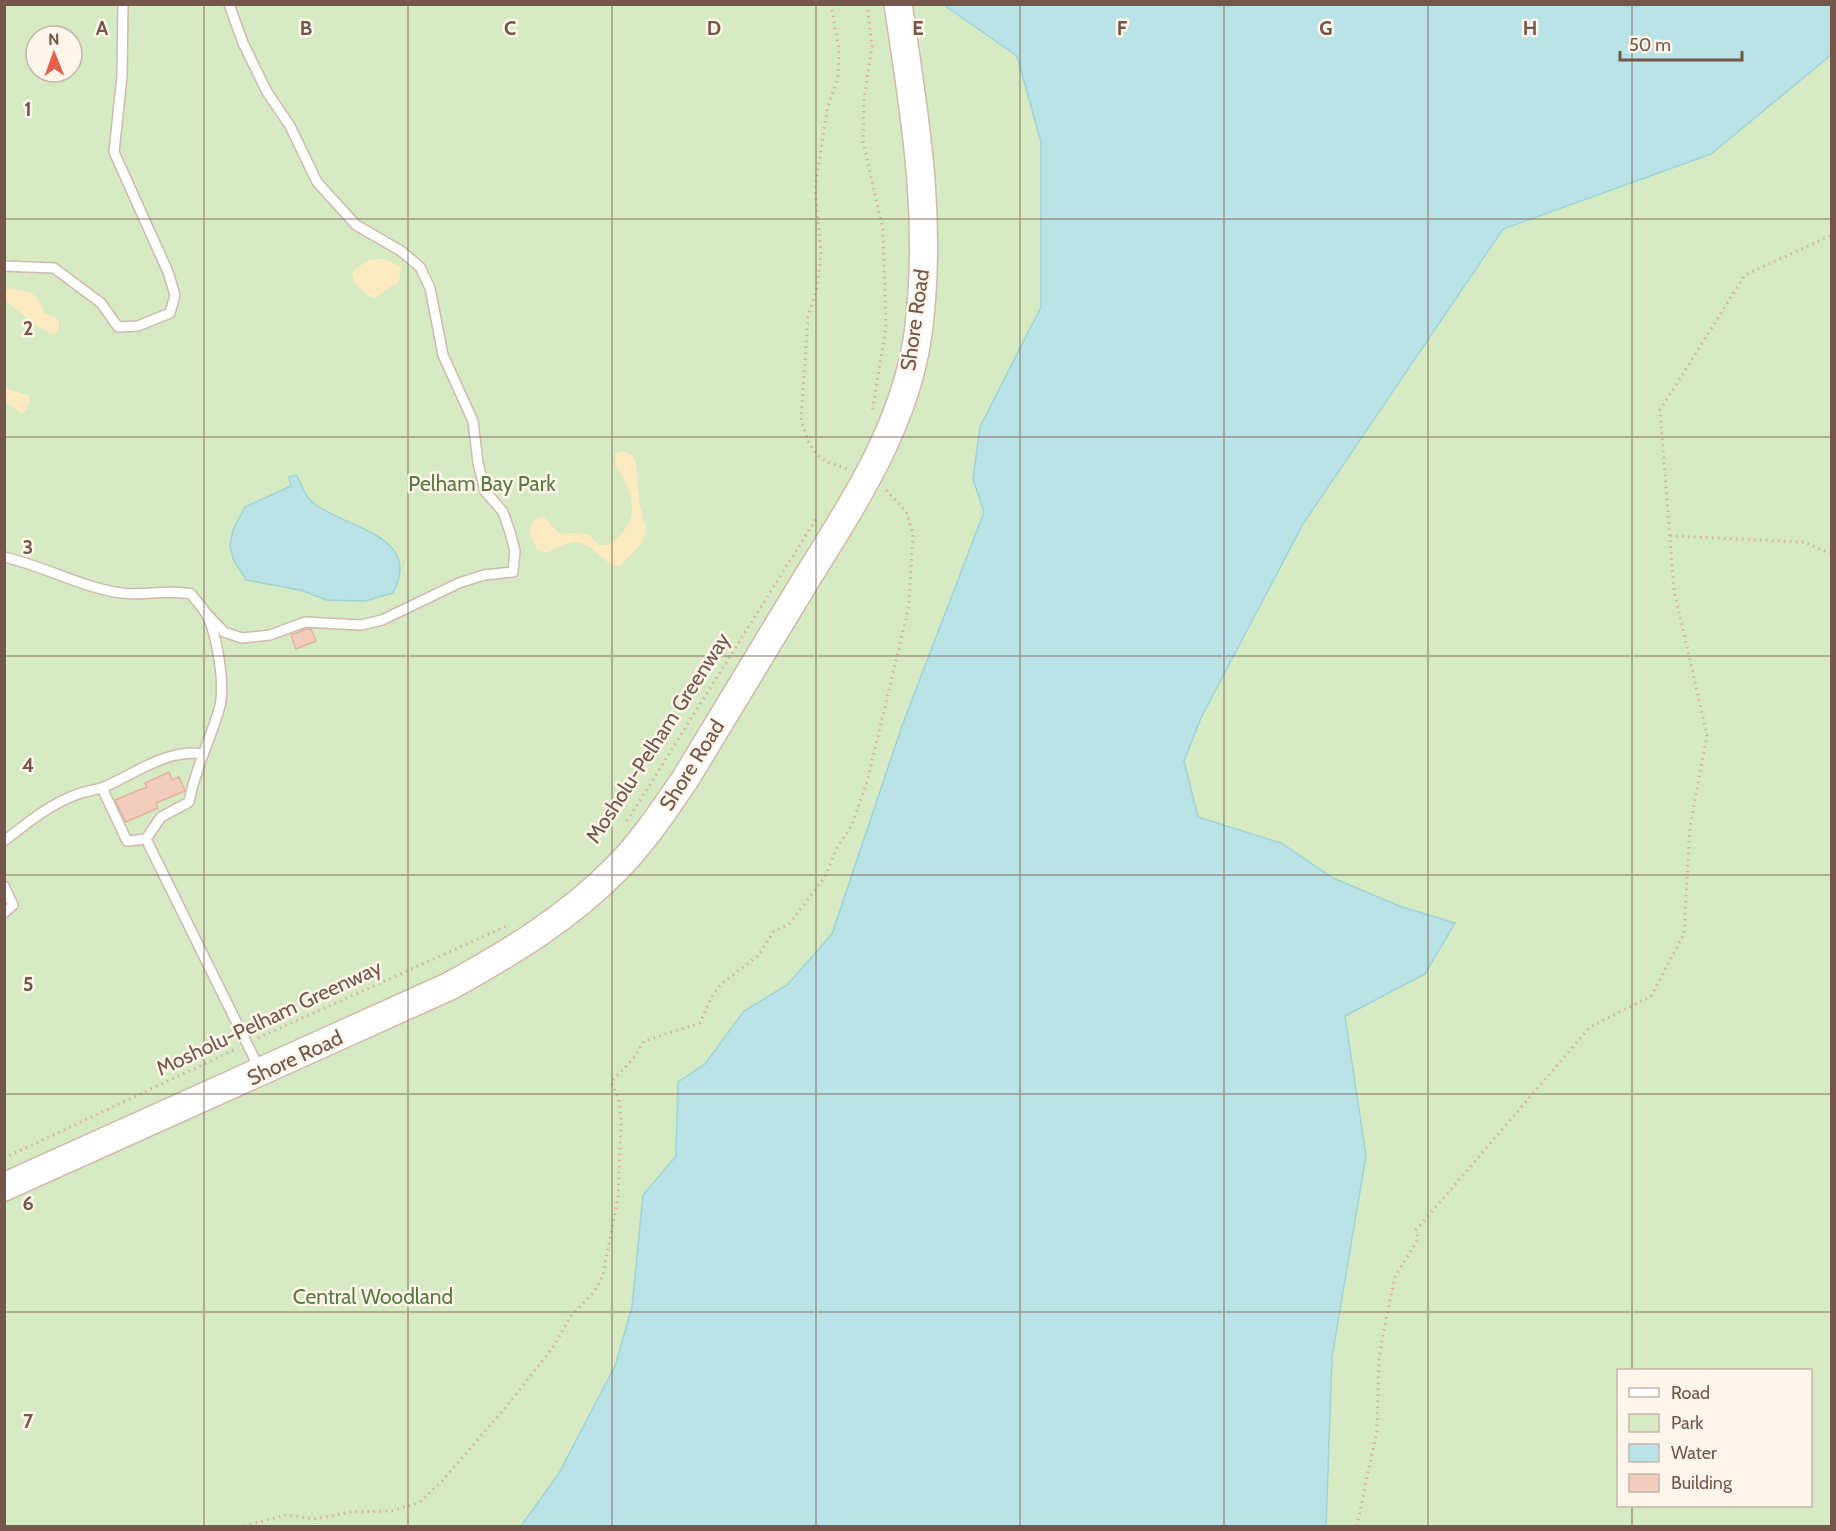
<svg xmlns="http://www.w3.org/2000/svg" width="1836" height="1531" font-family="Cabin,sans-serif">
	<rect width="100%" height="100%" fill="#fcf1e5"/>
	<!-- green -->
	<g fill="#d6eac3" fill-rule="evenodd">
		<path d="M4,5H1129L1096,83L1027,522L937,634L902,726L832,934L623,1526H5ZM36,36H72V72H36Z"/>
		<path d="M1831,5V1526H1080L1128,905L1201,718L1269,590L1373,341L1478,225ZM1618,1370H1810V1506H1618Z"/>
	</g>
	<!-- sand -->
	<g fill="#fbe9c0">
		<polygon points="370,259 384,259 402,267 398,284 391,286 376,298 371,298 354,283 353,271"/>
		<path d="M9,288L29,292L37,297L45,313L59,320L58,332L54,335C36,327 20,312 5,301V291Z"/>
		<polygon points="4,388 28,395 30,401 27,410 21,413 5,401"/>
		<path d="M623,451L632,455L636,462L640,506L646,529L642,543L620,566C599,564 591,537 569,543C561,546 553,550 546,553L538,550L529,533L534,519L544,517L559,533L588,534L599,545H609C632,527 639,509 624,479C619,470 614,465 615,454Z"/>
	</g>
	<!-- water -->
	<g fill="#b9e3e6" stroke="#a0d4d8" stroke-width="1.5">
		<polygon points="944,5 1831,5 1831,55 1711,154 1503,229 1303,524 1201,718 1184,761 1198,817 1281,843 1333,878 1402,907 1455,923 1425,974 1345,1016 1366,1156 1332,1357 1326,1526 521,1526 559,1473 615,1366 632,1307 643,1195 676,1156 678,1082 705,1064 744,1011 787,985 832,934 902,726 984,512 973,479 980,427 1041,307 1041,142 1017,56"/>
		<path d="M296,475C303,486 304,497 316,505C349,529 423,536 393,593L365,601L327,600L300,590L246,580L233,559L230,545L233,530L245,507L291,486L289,477Z"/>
	</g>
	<!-- building -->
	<g fill="#f2cdbd" stroke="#e4b29d" stroke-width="1.5">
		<polygon points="306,629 311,629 316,641 296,649 291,635"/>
		<polygon points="169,772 172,780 179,777 185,791 156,803 158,808 126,822 115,800 147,787 145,783"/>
	</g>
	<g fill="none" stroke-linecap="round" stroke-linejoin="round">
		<defs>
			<g id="service">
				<polyline points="4,266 54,268 101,303 118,327 138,326 170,313 175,295 168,272 114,152 122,76 123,4"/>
				<path d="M4,557C44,566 80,587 121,593C144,596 168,589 191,594C195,600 201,605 205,612C217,631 225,684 220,706C211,739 195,768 189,802L161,817L146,839L127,841L102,788"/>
				<polyline points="206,613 224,632 242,638 270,635 305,622 361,625 382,620 459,583 484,575 513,572 515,551 510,532 503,512 485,491 478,463 473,421 443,355 430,288 420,267 401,251 356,225 317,182 290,126 267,92 243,43 229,4"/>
				<polyline points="146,839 260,1070"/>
				<path d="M4,841C27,823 50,804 78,794C86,791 96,790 104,787C137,773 165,749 203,754"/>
				<polyline points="4,886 13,905 4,913"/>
			</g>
			<path id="secondary" d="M4,1187L450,986C510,953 568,918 617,868C643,842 663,811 684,781C724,715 764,649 804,583C852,505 905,427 918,334C933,219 915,117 898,4"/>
		</defs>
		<!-- service casing -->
		<use href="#service" stroke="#d0baae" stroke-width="12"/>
		<!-- secondary casing -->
		<use href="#secondary" stroke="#d3b9ab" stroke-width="30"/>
		<!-- path -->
		<g stroke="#d6b0a0" stroke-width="3" stroke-dasharray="1.5 4.5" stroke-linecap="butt">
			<polyline points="831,4 839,50 838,79 828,105 815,188 821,254 817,287 808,317 801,420 808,441 816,454 827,462 848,469"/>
			<polyline points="867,4 872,46 864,99 863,141 883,230 886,327 872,413"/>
			<polyline points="1670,536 1804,542 1832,554"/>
			<polyline points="627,821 816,519"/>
			<polyline points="258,1038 509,925"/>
			<polyline points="4,1158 236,1049"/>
			<polyline points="244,1526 287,1515 316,1519 350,1512 391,1511 419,1503 442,1481 506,1407 554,1346 570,1317 594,1292 603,1275 618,1197 621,1120 619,1099 611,1082 633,1059 644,1041 700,1023 711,998 721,984 759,955 773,932 789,924 825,877 837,848 852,825 867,782 909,606 913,534 906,511 885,489"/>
			<polyline points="1357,1526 1377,1430 1379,1358 1387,1314 1395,1277 1418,1239 1416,1230 1590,1027 1651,996 1684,934 1690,827 1707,735 1674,590 1660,410 1745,275 1832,235"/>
		</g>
		<!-- service -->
		<use href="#service" stroke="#fff" stroke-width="9"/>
		<!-- secondary -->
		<use href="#secondary" stroke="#fff" stroke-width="27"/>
	</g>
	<!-- grid -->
	<path fill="none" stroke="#75564a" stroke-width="1.5" stroke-opacity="0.55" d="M204,4V1526M408,4V1526M612,4V1526M816,4V1526M1020,4V1526M1224,4V1526M1428,4V1526M1632,4V1370M4,219H1832M4,437H1832M4,656H1832M4,875H1832M4,1094H1832M4,1312H1832M1632,1506V1526"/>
	<g text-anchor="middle" stroke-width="5" stroke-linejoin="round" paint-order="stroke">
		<!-- street labels -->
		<g font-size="21" fill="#75564a" stroke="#fff5eb">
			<text transform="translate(915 320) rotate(-82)" y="7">Shore Road</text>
			<text transform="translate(658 738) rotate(-57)" y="7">Mosholu-Pelham Greenway</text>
			<text transform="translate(692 765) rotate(-58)" y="7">Shore Road</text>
			<text transform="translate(269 1018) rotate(-25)" y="7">Mosholu-Pelham Greenway</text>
			<text transform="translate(295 1058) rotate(-25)" y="7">Shore Road</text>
		</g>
		<!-- park labels -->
		<g font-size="21" fill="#587b42" stroke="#fff5eb">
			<text x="482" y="491">Pelham Bay Park</text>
			<text x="373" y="1304">Central Woodland</text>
		</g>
	</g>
	<g font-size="20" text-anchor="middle" font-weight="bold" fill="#75564a" stroke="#fff5eb" stroke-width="5" stroke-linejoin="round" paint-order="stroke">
		<text x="102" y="35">A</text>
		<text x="306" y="35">B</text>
		<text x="510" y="35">C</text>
		<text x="714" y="35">D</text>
		<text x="918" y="35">E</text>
		<text x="1122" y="35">F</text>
		<text x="1326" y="35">G</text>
		<text x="1530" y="35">H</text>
		<text x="28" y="116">1</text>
		<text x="28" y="335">2</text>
		<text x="28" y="554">3</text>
		<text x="28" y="772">4</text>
		<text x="28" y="991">5</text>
		<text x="28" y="1210">6</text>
		<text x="28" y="1428">7</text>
	</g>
	<!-- border -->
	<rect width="1836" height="1531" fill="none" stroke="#75564a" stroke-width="12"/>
	<!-- legend -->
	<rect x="1617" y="1369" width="195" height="138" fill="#fff5eb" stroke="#c8b5ab" stroke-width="1.5"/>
	<rect x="1629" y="1388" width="30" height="9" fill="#ffffff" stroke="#c8b5ab" stroke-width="1.5"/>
	<text x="1671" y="1399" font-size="18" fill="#75564a">Road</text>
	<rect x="1629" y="1414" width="30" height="18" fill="#d6eac3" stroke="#c8b5ab" stroke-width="1.5"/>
	<text x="1671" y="1429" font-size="18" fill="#75564a">Park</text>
	<rect x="1629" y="1444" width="30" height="18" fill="#b9e3e6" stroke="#c8b5ab" stroke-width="1.5"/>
	<text x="1671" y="1459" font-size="18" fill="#75564a">Water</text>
	<rect x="1629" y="1474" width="30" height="18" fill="#f2cdbd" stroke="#c8b5ab" stroke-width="1.5"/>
	<text x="1671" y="1489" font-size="18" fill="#75564a">Building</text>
	<!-- north arrow -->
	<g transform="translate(54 54) rotate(359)"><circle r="28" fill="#fff5eb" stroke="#c8b5ab" stroke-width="1.5"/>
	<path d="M0-4.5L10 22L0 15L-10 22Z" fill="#e6604b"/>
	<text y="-9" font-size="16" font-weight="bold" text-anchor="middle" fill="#75564a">N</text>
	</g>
	<!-- scale -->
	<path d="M1620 51v9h122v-9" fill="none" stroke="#75564a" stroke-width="3"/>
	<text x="1629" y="51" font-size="18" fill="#75564a" stroke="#fff5eb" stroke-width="4.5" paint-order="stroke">50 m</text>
</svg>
